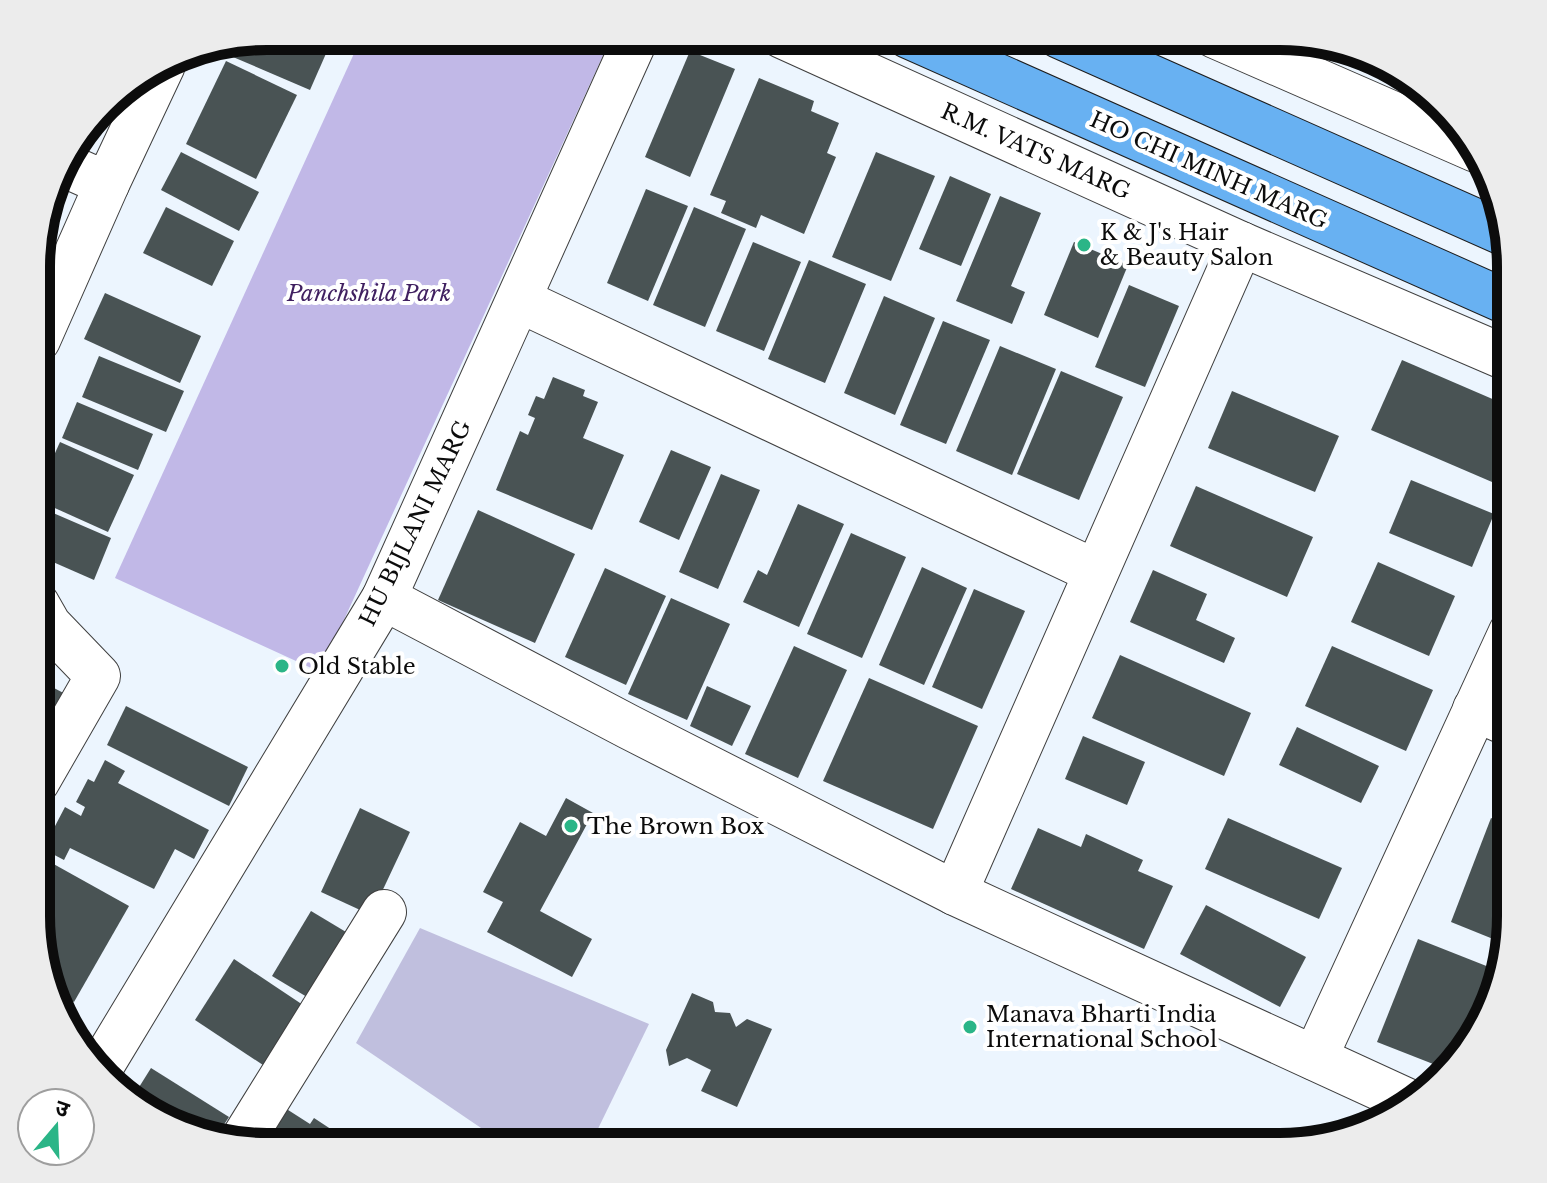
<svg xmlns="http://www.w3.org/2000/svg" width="1547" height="1183" font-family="'Libre Baskerville','Noto Sans Devanagari',serif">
	<rect width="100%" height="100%" fill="#ecf5fe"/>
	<!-- green -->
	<polygon fill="#c1b8e7" points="362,36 612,36 320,672 115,578"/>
	<!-- cemetery -->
	<polygon fill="#c0bfde" points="420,928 649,1024 594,1137 587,1147 509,1147 356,1043"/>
	<!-- building -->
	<g fill="#495354">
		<polygon points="267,36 299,36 328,49 310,90 233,57 240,40"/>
		<polygon points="690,51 735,69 690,177 645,157"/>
		<polygon points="226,61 297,95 256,179 186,144"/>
		<polygon points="759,78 814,101 811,111 839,123 827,153 836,157 804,234 761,215 756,228 721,213 726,201 710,195"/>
		<polygon points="181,152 259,192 239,231 161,190"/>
		<polygon points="876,152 935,176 891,281 832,257"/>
		<polygon points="950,176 991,194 961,266 919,249"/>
		<polygon points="646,189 688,206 648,301 607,283"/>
		<polygon points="1000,196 1041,213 1011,286 1025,292 1012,324 956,301"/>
		<polygon points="166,207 234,241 212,286 143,253"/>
		<polygon points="694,207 746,229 705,327 653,305"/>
		<polygon points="753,242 801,262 764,351 716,331"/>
		<polygon points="1074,242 1128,265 1098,338 1044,315"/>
		<polygon points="809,260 866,284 825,383 768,359"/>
		<polygon points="1129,285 1179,306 1145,387 1095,367"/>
		<polygon points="105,293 201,336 180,383 84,339"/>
		<polygon points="884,296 935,318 895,415 844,393"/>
		<polygon points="943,321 990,340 946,444 900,425"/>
		<polygon points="1000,346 1056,369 1012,475 956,451"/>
		<polygon points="99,356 184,391 166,432 82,397"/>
		<polygon points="1402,360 1511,407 1511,477 1506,488 1371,430"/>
		<polygon points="1061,371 1123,397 1079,500 1017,474"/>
		<polygon points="553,377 585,390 583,396 598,402 583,438 624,455 592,530 496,490 520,431 528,435 535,418 528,415 536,396 544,399"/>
		<polygon points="1232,391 1339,436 1315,492 1208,448"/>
		<polygon points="77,402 153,434 138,470 62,438"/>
		<polygon points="60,442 134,475 108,532 37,500 37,493"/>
		<polygon points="671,450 711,467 679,540 639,522"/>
		<polygon points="721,474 760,490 718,589 679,572"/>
		<polygon points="1411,480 1494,514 1472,567 1389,533"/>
		<polygon points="1196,486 1313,537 1287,597 1170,546"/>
		<polygon points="798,504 844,524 799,627 743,602 758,570 767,575"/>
		<polygon points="37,506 111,538 94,580 37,555"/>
		<polygon points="478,510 575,554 535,643 438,600"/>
		<polygon points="851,533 906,557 862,658 807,634"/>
		<polygon points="1378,562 1455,596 1429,656 1351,622"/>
		<polygon points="922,567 967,588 924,685 879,665"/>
		<polygon points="605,568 666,596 626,685 565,657"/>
		<polygon points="1153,570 1207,594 1196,620 1235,638 1224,663 1130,622"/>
		<polygon points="974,589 1025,611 982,709 932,687"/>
		<polygon points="671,598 730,624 687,720 628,694"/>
		<polygon points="794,646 847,670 798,778 745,754"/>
		<polygon points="1332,646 1433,690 1406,751 1305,706"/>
		<polygon points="1120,655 1251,713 1224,776 1092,718"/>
		<polygon points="869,678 978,726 933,829 823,781"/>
		<polygon points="37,679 71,697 37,759"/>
		<polygon points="707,686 751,706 732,746 690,726"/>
		<polygon points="126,706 248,767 229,806 107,745"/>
		<polygon points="1297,727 1379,766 1361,803 1279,765"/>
		<polygon points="1083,736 1145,762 1127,805 1065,779"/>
		<polygon points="105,760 125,771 118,783 209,830 194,859 175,849 154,889 70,848 64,860 43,849 65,807 81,816 85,807 76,802 88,779 94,782"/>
		<polygon points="566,798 593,813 540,911 592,939 572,977 487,932 503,902 483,892 520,822 546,836"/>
		<polygon points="360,808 410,832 371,915 321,892"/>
		<polygon points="1228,818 1342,868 1319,919 1205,869"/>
		<polygon points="1491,818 1511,826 1510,932 1508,945 1451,922"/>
		<polygon points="1038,828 1081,847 1086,834 1143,860 1138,871 1173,886 1144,949 1011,889"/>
		<polygon points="41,857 129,906 74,1002 52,989 37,932 37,864"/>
		<polygon points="1206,905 1306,957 1280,1007 1180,954"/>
		<polygon points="311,911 361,941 322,1006 272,976"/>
		<polygon points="1418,939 1494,969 1459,1060 1451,1071 1377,1042"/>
		<polygon points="234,959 315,1013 275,1073 195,1020"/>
		<polygon points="692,993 713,1002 715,1012 730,1013 736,1027 747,1019 772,1029 737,1107 701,1091 711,1070 687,1058 669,1066 666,1050"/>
		<polygon points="151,1068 229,1117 215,1138 179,1130 131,1100"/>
		<polygon points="285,1108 310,1124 314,1118 355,1145 262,1147"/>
	</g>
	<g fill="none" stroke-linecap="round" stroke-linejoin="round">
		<defs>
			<g id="minor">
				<polyline points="782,36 1241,244 1511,360"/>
				<polyline points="1215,36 1476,150"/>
				<polyline points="62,164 107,184 163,65"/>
				<polyline points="519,300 1096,572"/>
				<polyline points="38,340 107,184"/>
				<polyline points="384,598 629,727 955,893 1410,1102"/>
				<polyline points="1475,709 1511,725"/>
				<polyline points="37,782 98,676 49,625 37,604"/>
				<polyline points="955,893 1241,244"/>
				<polyline points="1315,1058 1511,632"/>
				<polyline points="99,1070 384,598 637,36"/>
				<polyline points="240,1144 384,912"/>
			</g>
			<g id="major">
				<polyline points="908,36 1511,304"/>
				<polyline points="1059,36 1503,233"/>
			</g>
		</defs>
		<!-- minor casing -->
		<use href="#minor" stroke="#3f3f3f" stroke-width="46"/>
		<!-- major casing -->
		<use href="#major" stroke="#1d1d1d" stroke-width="46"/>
		<!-- minor -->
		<use href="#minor" stroke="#fff" stroke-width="44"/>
		<!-- major -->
		<use href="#major" stroke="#68b1f2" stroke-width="44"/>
	</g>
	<!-- markers -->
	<g fill="#2bb587" stroke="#fff" stroke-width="3">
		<circle cx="1084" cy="245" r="8"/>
		<circle cx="282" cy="666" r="8"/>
		<circle cx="571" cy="826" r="8"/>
		<circle cx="970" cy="1027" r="8"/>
	</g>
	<g text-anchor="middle" stroke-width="8" stroke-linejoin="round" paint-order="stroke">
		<!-- street labels -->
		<g font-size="22" fill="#0c0c0c" stroke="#fff">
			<text transform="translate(1036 151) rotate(24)" y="8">R.M. VATS MARG</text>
			<text transform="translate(1209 170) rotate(24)" y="8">HO CHI MINH MARG</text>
			<text transform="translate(415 523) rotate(-64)" y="8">HU BIJLANI MARG</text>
		</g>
		<!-- poi labels -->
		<g font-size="22" fill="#0c0c0c" stroke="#fff" text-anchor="start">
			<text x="1100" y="240">K &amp; J's Hair<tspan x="1100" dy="25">&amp; Beauty Salon</tspan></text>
			<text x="298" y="674">Old Stable</text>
			<text x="587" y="834">The Brown Box</text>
			<text x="986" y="1022">Manava Bharti India<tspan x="986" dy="25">International School</tspan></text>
		</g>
		<!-- park labels -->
		<g font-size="22" font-style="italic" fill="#402060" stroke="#fff">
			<text x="369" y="301">Panchshila Park</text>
		</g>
	</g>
	<!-- crop -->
	<path d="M0 0H1547V1183H0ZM267 50H1280A217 217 0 0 1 1497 267V916A217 217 0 0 1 1280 1133H267A217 217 0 0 1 50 916V267A217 217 0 0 1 267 50Z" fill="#ececec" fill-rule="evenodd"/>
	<path fill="none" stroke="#0c0c0c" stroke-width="10" d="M267 50H1280A217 217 0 0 1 1497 267V916A217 217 0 0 1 1280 1133H267A217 217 0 0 1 50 916V267A217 217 0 0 1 267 50Z"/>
	<!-- north arrow -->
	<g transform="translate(56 1127) rotate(19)"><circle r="38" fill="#ffffff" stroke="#9e9e9e" stroke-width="2"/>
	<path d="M0-6L14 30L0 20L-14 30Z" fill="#2bb587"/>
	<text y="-12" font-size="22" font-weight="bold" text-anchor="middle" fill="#0c0c0c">उ</text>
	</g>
</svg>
